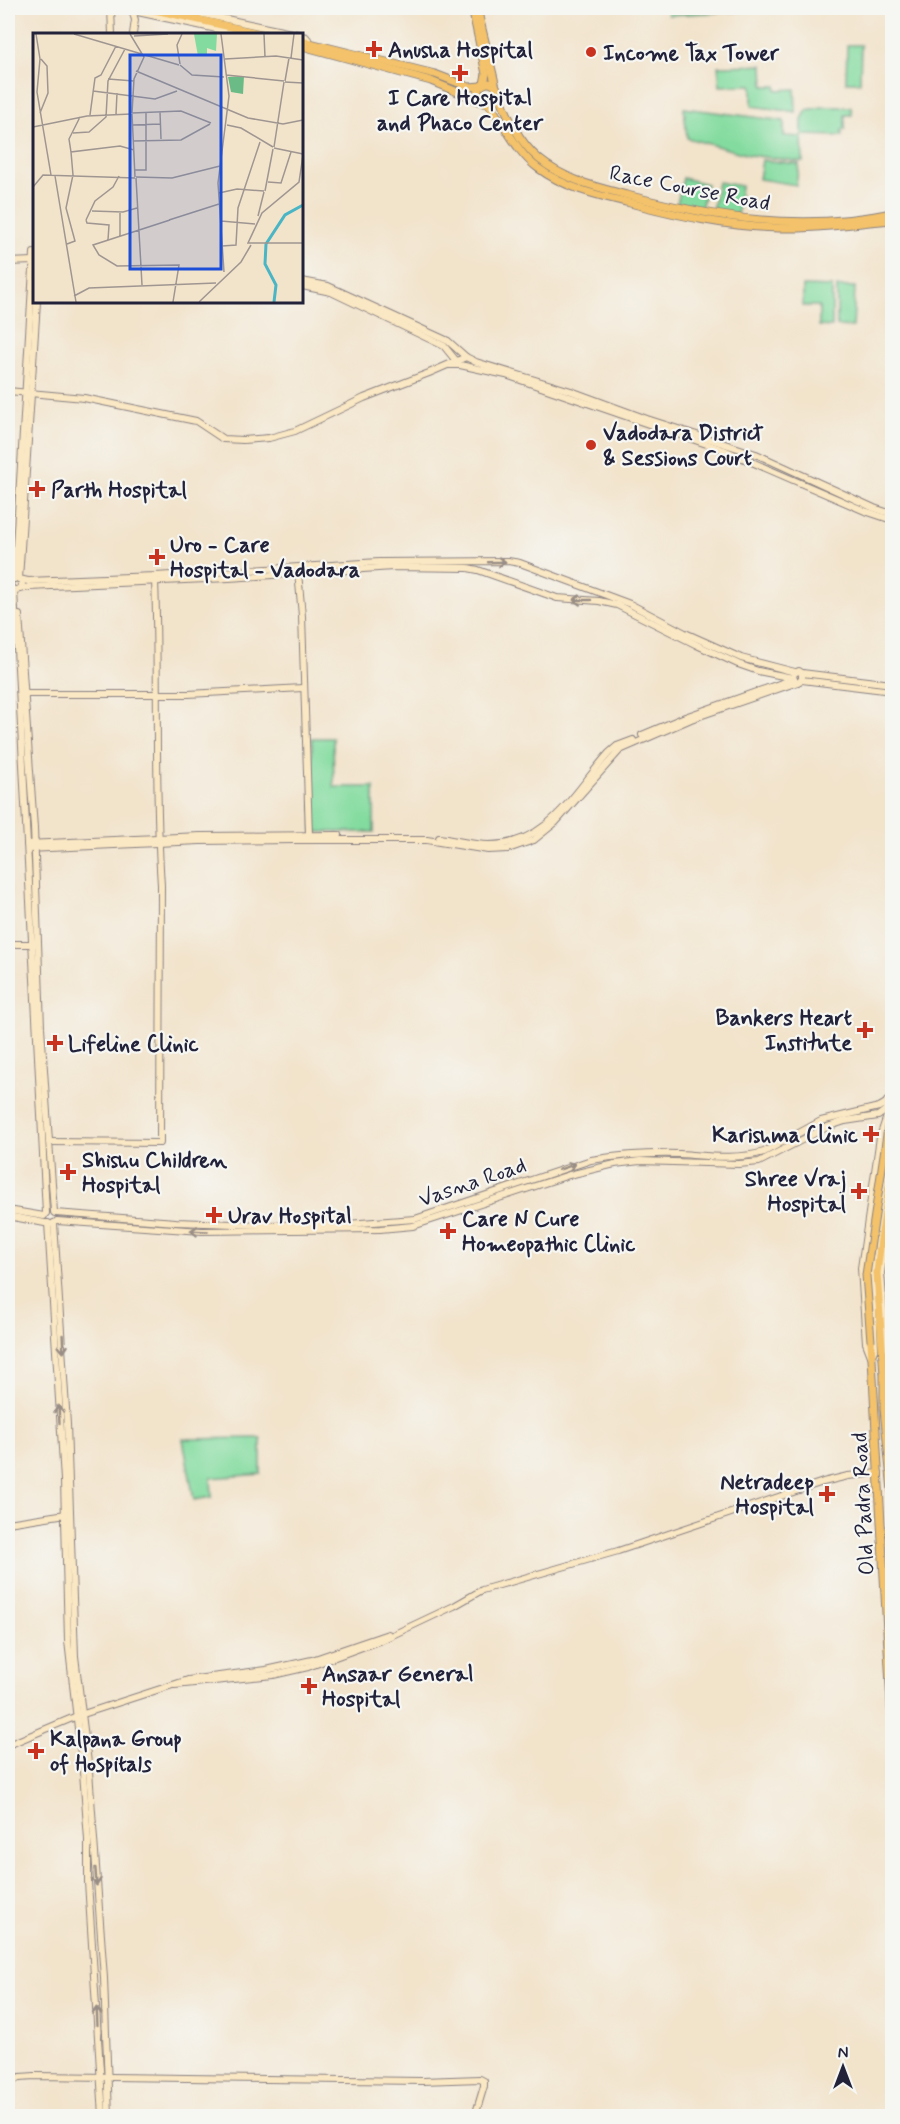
<svg xmlns="http://www.w3.org/2000/svg" width="900" height="2124" font-family="Mynerve,sans-serif">
	<rect width="100%" height="100%" fill="#f6f6f2"/>
	<filter id="ink" filterUnits="userSpaceOnUse"><feTurbulence type="fractalNoise" baseFrequency=".0167" numOctaves="2"/><feDisplacementMap in="SourceGraphic" scale="12" xChannelSelector="R" yChannelSelector="G"/><feConvolveMatrix kernelMatrix="1 2 1 2 8 2 1 2 1" color-interpolation-filters="sRGB"/></filter>
	<filter id="wash" filterUnits="userSpaceOnUse"><feTurbulence type="fractalNoise" baseFrequency=".008" numOctaves="4" result="noise"/><feDisplacementMap in="SourceGraphic" scale="24" xChannelSelector="R" yChannelSelector="G"/><feGaussianBlur stdDeviation="1.35" result="paint"/><feColorMatrix in="noise" values="0 0 0 0 0 0 0 0 0 0 0 0 0 0 0 0 0 1.4 0 .05"/><feComposite in="paint" operator="in"/></filter>
	<g filter="url(#wash)">
		<rect width="100%" height="100%" fill="#f2e3cb"/>
		<!-- green -->
		<g fill="#83db9f" stroke="#527e6d" stroke-width="1.5">
			<polygon points="667,8 760,8 761,10 668,15"/>
			<polygon points="847,45 861,45 860,82 846,82"/>
			<polygon points="763,65 764,86 776,86 777,90 795,89 796,112 752,106 752,85 720,86 718,66"/>
			<polygon points="822,107 851,107 852,115 845,115 845,130 842,130 842,136 802,135 802,119 807,110"/>
			<polygon points="684,108 784,121 784,136 802,137 803,162 749,155 687,138"/>
			<polygon points="762,160 799,164 796,185 759,179"/>
			<polygon points="683,178 707,184 701,209 677,204"/>
			<polygon points="718,182 741,186 737,216 712,211"/>
			<polygon points="803,286 832,287 832,327 819,326 819,306 803,306"/>
			<polygon points="837,287 855,287 853,327 837,326"/>
			<polygon points="312,738 333,738 334,787 374,787 374,832 313,832"/>
			<polygon points="261,1438 261,1474 211,1478 212,1497 194,1500 183,1439"/>
		</g>
	</g>
	<g filter="url(#ink)">
		<g fill="none" stroke-linecap="round" stroke-linejoin="round">
			<defs>
				<g id="secondary">
					<polyline points="111,8 112,34"/>
					<polyline points="119,8 240,34"/>
					<polyline points="175,8 296,34"/>
					<polyline points="132,10 135,20 133,34"/>
					<polyline points="302,36 306,37 311,43"/>
					<polyline points="8,262 34,261"/>
					<polyline points="302,281 328,286 448,341 466,357 476,362 571,391 647,419 756,454 874,508 892,514"/>
					<polyline points="302,286 331,292 444,346 457,362"/>
					<polyline points="450,365 460,365 506,375 724,450 865,511 892,520"/>
					<polyline points="8,391 84,398 196,421 223,439 243,440 269,438 295,431 364,398 429,373 466,357"/>
					<polyline points="298,572 302,616 309,835"/>
					<circle cx="16" cy="584" r="6"/>
					<polyline points="14,579 34,253"/>
					<polyline points="19,579 28,581 155,576 379,562 508,561 520,563 630,604 685,633 741,658 795,672"/>
					<polyline points="19,579 37,302"/>
					<polyline points="20,589 29,587 229,578 393,567 468,568 478,570 557,598 599,601 617,605 697,645 738,664 758,671 793,678"/>
					<polyline points="14,590 46,1213"/>
					<polyline points="19,615 34,828 41,1027 54,1212"/>
					<polyline points="802,673 892,684"/>
					<polyline points="802,680 802,673 799,671 794,673 793,678 797,682 802,680 892,691"/>
					<polyline points="22,694 188,694 303,688"/>
					<polyline points="642,735 685,717 793,679"/>
					<path d="M439,838C455,840 473,845 489,845C549,845 574,792 609,753L617,746L633,740"/>
					<polyline points="27,844 200,836 339,835"/>
					<polyline points="28,849 200,841 296,840 427,840 488,850 508,849 534,840 555,823 620,750 691,719 798,682"/>
					<polyline points="8,944 34,944"/>
					<polyline points="891,1097 892,1081"/>
					<polyline points="885,1106 887,1101 892,1097"/>
					<path d="M49,1142L160,1143L161,885C154,784 159,682 155,580"/>
					<polyline points="881,1198 892,1126"/>
					<polyline points="8,1210 44,1216"/>
					<path d="M55,1213L176,1222L262,1225L347,1224L415,1219L591,1160C621,1155 649,1153 680,1154C708,1156 737,1160 764,1152L821,1121L879,1107L886,1103"/>
					<polyline points="8,1216 50,1224"/>
					<polyline points="57,1221 202,1231 380,1229 413,1226 569,1175 615,1164 640,1161 739,1164 759,1162 827,1127 845,1121 878,1116 886,1110"/>
					<polyline points="48,1223 64,1480 68,1641 83,1772 88,1840 88,1882 103,2116"/>
					<polyline points="54,1223 67,1424 75,1656 89,1771 94,1839 104,1978 109,2116"/>
					<polyline points="871,1262 875,1348 873,1353"/>
					<polyline points="873,1266 884,1196"/>
					<polyline points="883,1355 887,1349 881,1273 892,1198"/>
					<polyline points="871,1356 866,1343 861,1268 880,1137 888,1113"/>
					<polyline points="884,1369 892,1367"/>
					<polyline points="8,1523 66,1514"/>
					<polyline points="175,1685 273,1675 308,1667 384,1639 454,1606 482,1590 618,1551 823,1482 848,1476 879,1473"/>
					<polyline points="8,1745 77,1716 188,1680 266,1670 312,1660 388,1634"/>
					<polyline points="8,2083 20,2077 35,2076 422,2081 480,2079 484,2081 484,2086 475,2116"/>
				</g>
				<g id="primary">
					<polyline points="146,8 262,34"/>
					<polyline points="472,8 486,74 484,84"/>
					<polyline points="477,8 496,87"/>
					<polyline points="302,41 435,74 469,87 481,86"/>
					<polyline points="302,46 431,81 484,103"/>
					<circle cx="488" cy="93" r="10"/>
					<path d="M498,90C507,116 518,141 539,159C564,180 597,187 627,195C716,218 801,232 892,213"/>
					<path d="M488,103C505,124 516,152 538,168C563,187 596,195 626,202C676,215 728,227 779,228C817,229 855,223 892,220"/>
					<polyline points="892,1168 881,1239 877,1273 884,1375 884,1409 892,1491"/>
					<polyline points="871,1341 892,1722"/>
				</g>
			</defs>
			<!-- secondary casing -->
			<use href="#secondary" stroke="#8a8283" stroke-width="8"/>
			<!-- primary casing -->
			<use href="#primary" stroke="#8a8283" stroke-width="9"/>
			<!-- secondary -->
			<use href="#secondary" stroke="#fae7c3" stroke-width="6"/>
			<!-- primary -->
			<use href="#primary" stroke="#f3c26a" stroke-width="7"/>
			<defs>
				<polyline id="primary-bridge" points="871,1341 866,1275 892,1101"/>
			</defs>
			<!-- primary-bridge casing -->
			<use href="#primary-bridge" stroke="#8a8283" stroke-width="9" stroke-linecap="butt"/>
			<!-- primary-bridge -->
			<use href="#primary-bridge" stroke="#f3c26a" stroke-width="7"/>
		</g>
		<!-- one-way arrows -->
		<defs><path id="oneway-shaft" d="M-6 0H5M1.5-3L5.5 0L1.5 3" fill="none" stroke-width="1.6" stroke-linecap="round" stroke-linejoin="round" transform="scale(1.5)"/></defs>
		<g stroke="#998e86">
			<use href="#oneway-shaft" transform="translate(497 562) rotate(-2)"/>
			<use href="#oneway-shaft" transform="translate(582 600) rotate(180)"/>
			<use href="#oneway-shaft" transform="translate(567 1167) rotate(-18)"/>
			<use href="#oneway-shaft" transform="translate(199 1231) rotate(-177)"/>
			<use href="#oneway-shaft" transform="translate(63 1344) rotate(87)"/>
			<use href="#oneway-shaft" transform="translate(59 1414) rotate(-93)"/>
			<use href="#oneway-shaft" transform="translate(96 1877) rotate(86)"/>
			<use href="#oneway-shaft" transform="translate(97 2016) rotate(-93)"/>
		</g>
	</g>
	<!-- markers -->
	<g fill="#c8321e" stroke="#f6f6f2" stroke-width="2">
		<path d="M371 40h6v6h6v6h-6v6h-6v-6h-6v-6h6z"/>
		<circle cx="591" cy="52" r="6"/>
		<path d="M457 64h6v6h6v6h-6v6h-6v-6h-6v-6h6z"/>
		<circle cx="591" cy="445" r="6"/>
		<path d="M34 480h6v6h6v6h-6v6h-6v-6h-6v-6h6z"/>
		<path d="M154 548h6v6h6v6h-6v6h-6v-6h-6v-6h6z"/>
		<path d="M862 1021h6v6h6v6h-6v6h-6v-6h-6v-6h6z"/>
		<path d="M52 1034h6v6h6v6h-6v6h-6v-6h-6v-6h6z"/>
		<path d="M868 1125h6v6h6v6h-6v6h-6v-6h-6v-6h6z"/>
		<path d="M65 1163h6v6h6v6h-6v6h-6v-6h-6v-6h6z"/>
		<path d="M856 1182h6v6h6v6h-6v6h-6v-6h-6v-6h6z"/>
		<path d="M211 1206h6v6h6v6h-6v6h-6v-6h-6v-6h6z"/>
		<path d="M445 1222h6v6h6v6h-6v6h-6v-6h-6v-6h6z"/>
		<path d="M824 1485h6v6h6v6h-6v6h-6v-6h-6v-6h6z"/>
		<path d="M306 1677h6v6h6v6h-6v6h-6v-6h-6v-6h6z"/>
		<path d="M33 1742h6v6h6v6h-6v6h-6v-6h-6v-6h6z"/>
	</g>
	<g text-anchor="middle" stroke-width="4.5" stroke-linejoin="round" paint-order="stroke">
		<!-- poi labels -->
		<g font-size="22" font-weight="bold" fill="#22223b" stroke="#f6f6f2" text-anchor="start">
			<text x="388" y="57">Anusha Hospital</text>
			<text x="603" y="60">Income Tax Tower</text>
			<text x="460" y="105" text-anchor="middle">I Care Hospital<tspan x="460" dy="25">and Phaco Center</tspan></text>
			<text x="603" y="440">Vadodara District<tspan x="603" dy="25">&amp; Sessions Court</tspan></text>
			<text x="51" y="497">Parth Hospital</text>
			<text x="170" y="552">Uro - Care<tspan x="170" dy="25">Hospital - Vadodara</tspan></text>
			<text x="852" y="1025" text-anchor="end">Bankers Heart<tspan x="852" dy="25">Institute</tspan></text>
			<text x="68" y="1051">Lifeline Clinic</text>
			<text x="858" y="1142" text-anchor="end">Karishma Clinic</text>
			<text x="82" y="1167">Shishu Children<tspan x="82" dy="25">Hospital</tspan></text>
			<text x="846" y="1186" text-anchor="end">Shree Vraj<tspan x="846" dy="25">Hospital</tspan></text>
			<text x="228" y="1223">Urav Hospital</text>
			<text x="462" y="1226">Care N Cure<tspan x="462" dy="25">Homeopathic Clinic</tspan></text>
			<text x="814" y="1489" text-anchor="end">Netradeep<tspan x="814" dy="25">Hospital</tspan></text>
			<text x="322" y="1681">Ansaar General<tspan x="322" dy="25">Hospital</tspan></text>
			<text x="50" y="1746">Kalpana Group<tspan x="50" dy="25">of Hospitals</tspan></text>
		</g>
		<!-- street labels -->
		<g font-size="22" fill="#22223b" stroke="#f6f6f2">
			<text transform="translate(690 187) rotate(11)" y="8">Race Course Road</text>
			<text transform="translate(472 1181) rotate(-19)" y="8">Vasna Road</text>
			<text transform="translate(862 1504) rotate(-93)" y="8">Old Padra Road</text>
		</g>
	</g>
	<!-- overview -->
	<g transform="translate(33 33)">
		<rect width="270" height="270" fill="#f2e3cb"/>
		<path d="M161,1H184L183,18L174,15V23H165Z" fill="#83db9f"/>
		<path d="M211,43L210,61L198,59L195,44Z" fill="#6abb86"/>
		<path fill="none" stroke="#49b5c5" stroke-width="3" d="M241,269L243,252L232,231L233,211L252,182L270,172"/>
		<path fill="none" stroke="#9f9691" stroke-width="1.5" d="M3,1L7,26L4,59L18,142M41,1L146,32M97,1L111,24L101,46L99,80M188,1L196,63L185,150L191,239M231,1L232,24M101,3L135,1M258,25L261,1M192,26L243,23L270,27M147,31L144,12L149,1M147,32L159,42L191,44M103,38L215,85L250,91L270,87M193,42L251,48M75,46L101,48M252,48L256,25M252,49L270,50M60,58L122,66L144,58M127,79L128,106M7,80L15,60L14,33L8,26M99,80L148,78L178,90M83,81L84,60M99,81L102,144M57,82L62,45L68,42L83,13M99,92L128,91M194,92L208,95L240,114M0,94L54,83L98,81M40,100L56,99L73,84L75,48L92,16M100,108L148,107L177,91M241,114L251,49M241,115L270,121M38,119L36,106L47,84M270,122L266,149L229,180L215,210H270M102,137H113V80M22,143L43,269M103,144L139,145L187,133M103,145L109,252M235,149L248,150L258,119M0,154L10,142L102,145M232,158L240,116M186,160L204,156L231,158M59,178L90,179L104,175M225,183L231,159M53,187L62,168L80,154L86,143M53,187L54,190L76,192L75,207M136,187L186,171M137,187L60,212L66,222L84,233L146,232L140,269M188,188L222,191M87,203V180M34,211L42,208L33,175L40,142L38,119L87,113L101,117M189,213L203,212L205,175L227,109M41,263L56,255L183,250M166,269L208,229L218,212"/>
		<path fill="#1d4ed8" fill-opacity="0.15" stroke="#1d4ed8" stroke-width="3" d="M97,22H188V236H97Z"/>
		<rect width="270" height="270" fill="none" stroke="#22223b" stroke-width="3"/>
	</g>
	<!-- margin -->
	<rect width="900" height="2124" fill="none" stroke="#f6f6f2" stroke-width="30"/>
	<!-- north arrow -->
	<g transform="translate(843 2067)" stroke="#f6f6f2" stroke-width="4.5" paint-order="stroke">
	<path d="M0-4.5L10 22L0 15L-10 22Z" fill="#22223b"/>
	<text y="-9" font-size="16" font-weight="bold" text-anchor="middle" fill="#22223b">N</text>
	</g>
</svg>
